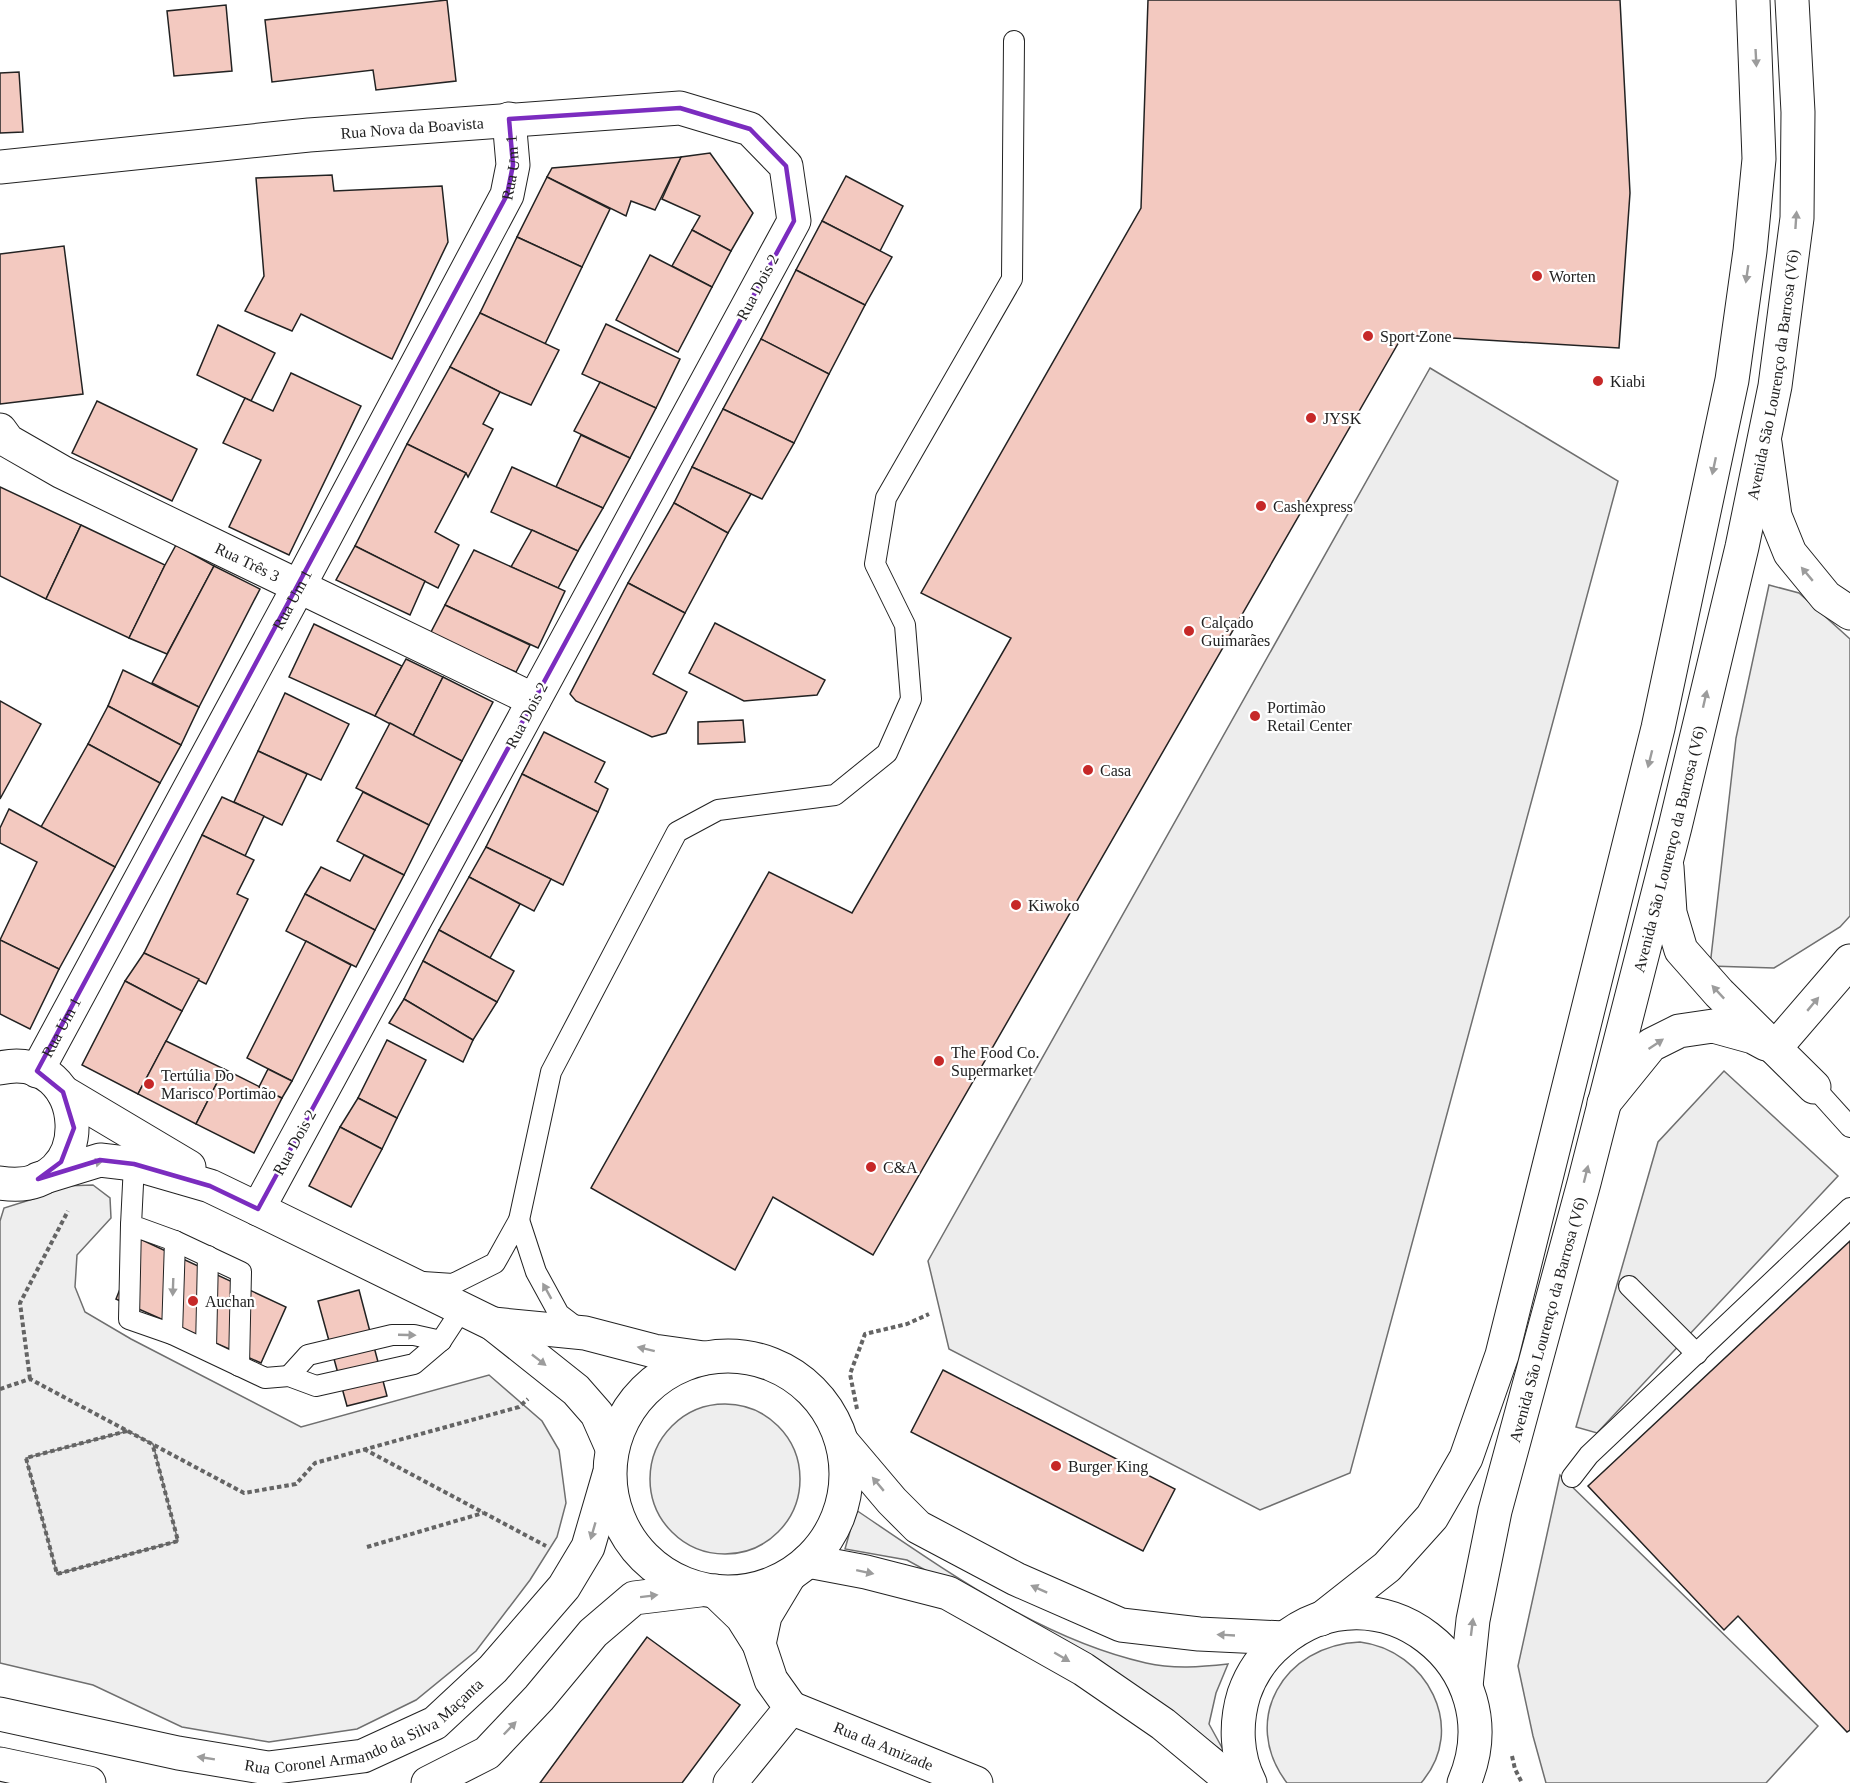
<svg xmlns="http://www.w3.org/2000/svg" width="1850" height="1783" font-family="Georgia,serif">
	<rect width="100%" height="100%" fill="#fff"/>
	<!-- green -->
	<g fill="#eee" stroke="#6f6f6f" stroke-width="1.5">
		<polygon points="1769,585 1799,593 1850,639 1850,916 1840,927 1774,968 1710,966 1736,738"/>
		<polygon points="93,1185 110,1198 111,1218 77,1255 75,1287 85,1312 131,1339 301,1427 489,1375 542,1421 559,1450 566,1503 557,1537 530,1580 476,1651 416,1700 357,1729 269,1742 182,1727 93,1685 0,1663 0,1221 4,1208 36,1198 63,1186"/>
		<circle cx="725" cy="1479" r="75"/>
		<path d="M856,1510C945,1570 1040,1639 1146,1663C1173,1669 1201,1667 1228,1664L1216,1693L1209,1724L1225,1753L1129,1682L907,1560L845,1549Z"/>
		<path d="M1360,1642C1426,1650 1469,1728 1421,1783H1287C1239,1720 1284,1645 1360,1642Z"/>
	</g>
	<!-- parking -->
	<g fill="#ededed" stroke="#6f6f6f" stroke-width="1.5">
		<polygon points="1430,368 1618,481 1350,1473 1260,1510 949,1349 928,1261"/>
		<polygon points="1724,1071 1838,1176 1597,1433 1576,1427 1658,1142"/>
		<polygon points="128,1431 153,1444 178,1541 57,1574 26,1458"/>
		<polygon points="1560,1475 1818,1726 1766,1783 1546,1783 1533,1736 1518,1666"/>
	</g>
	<!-- building -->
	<g fill="#f3c9c0" stroke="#222" stroke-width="1.5">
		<polygon points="447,0 456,81 376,90 373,70 272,82 265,20"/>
		<polygon points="1148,0 1620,0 1630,193 1619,348 1403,335 873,1255 773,1197 735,1270 591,1188 769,872 852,913 1011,638 921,593 1141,208"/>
		<polygon points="226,5 232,71 174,76 167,11"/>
		<polygon points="19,72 23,132 0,133 0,73"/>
		<polygon points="710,153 753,213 731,251 692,230 700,216 662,199 681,157"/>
		<polygon points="681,157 655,210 631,201 626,216 547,177 552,168"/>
		<polygon points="332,175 334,191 442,186 448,242 392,359 301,314 292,331 245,311 264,276 256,178"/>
		<polygon points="846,176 903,206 880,251 822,221"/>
		<polygon points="547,177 610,209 582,267 517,237"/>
		<polygon points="822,221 892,257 865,305 796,270"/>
		<polygon points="692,230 731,251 712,287 672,266"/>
		<polygon points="517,237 582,267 545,344 480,313"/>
		<polygon points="64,246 83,394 0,404 0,254"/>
		<polygon points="650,255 712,287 678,352 616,320"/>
		<polygon points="796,270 865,305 829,374 761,339"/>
		<polygon points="480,313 559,350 531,405 500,392 450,367"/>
		<polygon points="606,324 680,359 656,408 582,374"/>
		<polygon points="218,325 275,353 251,401 197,375"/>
		<polygon points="761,339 829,374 794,443 723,409"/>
		<polygon points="450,367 500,392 483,424 493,429 468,477 466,473 407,444"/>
		<polygon points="291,373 361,406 289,555 229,527 261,460 223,443 245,398 273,411"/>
		<polygon points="600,382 656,408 630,458 574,431"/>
		<polygon points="97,401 197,449 172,501 72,453"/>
		<polygon points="723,409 794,443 762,499 692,467"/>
		<polygon points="581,435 630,458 603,508 556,487"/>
		<polygon points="407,444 466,473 435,532 459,545 438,588 355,546"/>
		<polygon points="512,467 603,508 578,551 491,512"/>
		<polygon points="692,467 751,494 728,533 674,503"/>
		<polygon points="0,487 81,525 46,599 0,576"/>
		<polygon points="674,503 728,533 685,613 628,583"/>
		<polygon points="81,525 165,565 129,638 46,599"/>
		<polygon points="532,530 578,551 558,588 511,567"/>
		<polygon points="176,545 214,566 167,654 129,638 165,565"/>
		<polygon points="355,546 425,581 410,615 336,580"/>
		<polygon points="474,550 565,591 538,648 445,605"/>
		<polygon points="214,566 260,589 199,707 152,683"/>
		<polygon points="628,583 685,613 653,674 687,692 666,733 652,737 576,701 570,694"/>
		<polygon points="445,605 530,645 516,672 430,634"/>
		<polygon points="715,623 825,680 817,695 744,701 689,673"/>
		<polygon points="314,624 402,666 375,716 289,677"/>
		<polygon points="406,659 443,677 413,736 375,716"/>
		<polygon points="123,670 199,707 181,745 108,706"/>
		<polygon points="443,677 493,702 462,761 413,736"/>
		<polygon points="285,693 349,724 321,780 258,751"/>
		<polygon points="0,701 41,724 0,799"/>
		<polygon points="108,706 181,745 160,783 88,744"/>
		<polygon points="743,720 745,742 698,744 698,722"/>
		<polygon points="390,723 462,761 429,825 356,788"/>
		<polygon points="544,732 605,762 595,782 608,789 598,812 522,774"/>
		<polygon points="88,744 160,783 115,867 41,827"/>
		<polygon points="258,751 307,774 282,825 234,802"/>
		<polygon points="522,774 598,812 563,885 486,847"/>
		<polygon points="363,792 429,825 404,875 337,841"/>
		<polygon points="222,797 264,816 245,856 202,835"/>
		<polygon points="9,809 115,867 59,969 0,940 37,862 0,843 0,828"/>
		<polygon points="202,835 254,860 237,894 248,899 206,984 144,953"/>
		<polygon points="486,847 551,879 534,911 469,877"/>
		<polygon points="364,855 404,875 375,930 305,894 321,867 350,881"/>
		<polygon points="469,877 520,904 490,958 439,930"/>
		<polygon points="305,894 375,930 356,967 286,931"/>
		<polygon points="439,930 514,971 497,1002 423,961"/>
		<polygon points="0,940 59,969 30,1029 0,1014"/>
		<polygon points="306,941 351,965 292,1081 247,1058"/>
		<polygon points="144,953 199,979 182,1011 125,981"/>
		<polygon points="423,961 497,1002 473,1040 404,999"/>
		<polygon points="125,981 182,1011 138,1094 82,1065"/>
		<polygon points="404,999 473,1040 463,1062 389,1023"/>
		<polygon points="387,1040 426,1060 397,1118 358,1098"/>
		<polygon points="166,1041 224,1069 196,1124 138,1094"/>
		<polygon points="224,1069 282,1098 254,1153 196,1124"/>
		<polygon points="268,1069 292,1081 282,1098 259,1087"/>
		<polygon points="358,1098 397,1118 382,1149 340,1127"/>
		<polygon points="340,1127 382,1149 351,1207 309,1186"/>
		<polygon points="140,1239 286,1307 261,1363 116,1299"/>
		<polygon points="1850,1241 1850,1730 1847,1732 1738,1616 1724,1630 1588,1486"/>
		<polygon points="359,1290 387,1396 347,1406 318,1301"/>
		<polygon points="943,1370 1175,1489 1143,1551 911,1432"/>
		<polygon points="647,1637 740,1705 682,1783 540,1783"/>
	</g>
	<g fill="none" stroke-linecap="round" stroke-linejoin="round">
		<defs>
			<g id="service">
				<polyline points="1814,1087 1850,1127"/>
				<polyline points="134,1164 131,1225 175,1241 241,1272 239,1366"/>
				<polyline points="519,1220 551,1072 677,832 718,810 835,795 887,753 911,699 905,625 875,564 886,498 1012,279 1014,41"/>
				<polyline points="131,1225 129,1319 172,1334 265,1378 289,1376 316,1386 414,1364 441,1341 462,1309"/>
				<polyline points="423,1282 453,1284 495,1263 519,1220 536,1272 559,1314 580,1330"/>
				<polyline points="1629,1286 1697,1354"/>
				<polyline points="172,1334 175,1241"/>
				<polyline points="206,1349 208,1256"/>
				<polyline points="289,1376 308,1355 392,1335 414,1335 441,1341"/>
				<polyline points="1572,1477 1589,1455 1850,1208"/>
			</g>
			<g id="minor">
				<path id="s1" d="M0,167L309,135L680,108L750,129L786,166L794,221L258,1209"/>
				<path id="s2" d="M0,430L8,441L62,472L534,700"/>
				<polyline points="1765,443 1775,516 1790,553 1826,597 1850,613"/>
				<polyline points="1667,867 1670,913 1681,950 1719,993 1814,1087"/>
				<polyline points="1775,1048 1850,961"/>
				<path d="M0,1068C90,1047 102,1199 0,1183"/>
				<path id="s3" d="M37,1071L299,586L507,195L513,165L509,119"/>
				<polyline points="63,1092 189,1167"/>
				<polyline points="1604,1103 1651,1045 1679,1031 1713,1026 1753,1037 1766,1044"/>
				<polyline points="38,1179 100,1160 134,1164 210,1186 258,1209 493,1324 576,1390 597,1414 612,1448"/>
				<polyline points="493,1324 585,1333 654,1351 704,1358"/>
				<polyline points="715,1591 742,1617 759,1644 771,1680 791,1708 730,1783"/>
				<polyline points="759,1644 765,1616 789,1576"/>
				<path id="s4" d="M791,1708L976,1783"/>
			</g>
			<g id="secondary">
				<circle cx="728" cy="1474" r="118"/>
				<polyline points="842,1442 892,1501 918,1527 1016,1579 1121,1625 1199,1634 1284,1638"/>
				<polyline points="808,1561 866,1572 948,1593 1083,1669 1163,1724 1234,1783"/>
				<polyline points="1321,1619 1387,1567 1432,1517 1466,1458 1502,1355 1658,728 1732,380 1750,251 1759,159 1753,0"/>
				<path id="s5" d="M1466,1686L1473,1620L1495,1511L1584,1183L1675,827L1742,547L1775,386L1797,218L1798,112L1792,0"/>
				<path id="s6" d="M0,1714L178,1753L268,1768L363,1756L435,1723L493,1669L564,1587L588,1547L609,1475"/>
				<polyline points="0,1764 89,1783"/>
				<polyline points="428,1783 487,1753 539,1698 593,1633 634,1598 700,1590"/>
				<path d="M1250,1783C1236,1756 1235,1723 1244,1694C1251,1674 1263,1656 1280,1642C1377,1560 1515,1665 1464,1783"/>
			</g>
		</defs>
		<!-- service casing -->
		<use href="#service" stroke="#222" stroke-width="22"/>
		<!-- minor casing -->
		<use href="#minor" stroke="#222" stroke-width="35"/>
		<!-- secondary casing -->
		<use href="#secondary" stroke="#222" stroke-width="35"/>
		<!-- path -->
		<g stroke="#646464" stroke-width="4" stroke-dasharray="4.5 3" stroke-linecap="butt">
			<polyline points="30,1379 20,1303 68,1211"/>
			<polyline points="0,1389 30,1379 244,1493 296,1484 315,1463 519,1407 528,1399"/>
			<polyline points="857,1409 850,1374 865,1334 907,1324 929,1314"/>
			<polyline points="127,1431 26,1458 57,1574 178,1541 153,1446"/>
			<polyline points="364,1449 546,1546"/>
			<polyline points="367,1547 483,1513"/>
			<polyline points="1512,1756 1515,1769 1522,1783"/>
		</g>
		<!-- service -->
		<use href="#service" stroke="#fff" stroke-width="20"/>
		<!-- minor -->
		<use href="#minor" stroke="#fff" stroke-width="33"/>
		<!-- secondary -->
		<use href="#secondary" stroke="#fff" stroke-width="33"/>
	</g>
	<!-- one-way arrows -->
	<defs><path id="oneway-solid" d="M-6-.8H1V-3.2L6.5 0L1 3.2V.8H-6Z" transform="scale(1.5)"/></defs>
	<g fill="#9c9c9c">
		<use href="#oneway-solid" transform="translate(1756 58) rotate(87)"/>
		<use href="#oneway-solid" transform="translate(1796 220) rotate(-86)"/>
		<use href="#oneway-solid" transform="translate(1747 274) rotate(98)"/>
		<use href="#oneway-solid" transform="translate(1714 466) rotate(102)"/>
		<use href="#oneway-solid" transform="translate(1807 574) rotate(-130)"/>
		<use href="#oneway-solid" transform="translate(1705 699) rotate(-77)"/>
		<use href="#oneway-solid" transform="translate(1650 759) rotate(104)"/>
		<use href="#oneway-solid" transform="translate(1718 992) rotate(-133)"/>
		<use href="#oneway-solid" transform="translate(1813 1004) rotate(-50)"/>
		<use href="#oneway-solid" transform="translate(1656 1044) rotate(-34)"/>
		<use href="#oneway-solid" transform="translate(94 1163) rotate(-12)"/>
		<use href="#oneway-solid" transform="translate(1586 1174) rotate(-76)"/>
		<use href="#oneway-solid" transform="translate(173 1287) rotate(92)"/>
		<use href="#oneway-solid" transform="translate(547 1291) rotate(-119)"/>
		<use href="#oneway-solid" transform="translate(407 1335) rotate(2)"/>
		<use href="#oneway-solid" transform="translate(646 1349) rotate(-166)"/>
		<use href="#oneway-solid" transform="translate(539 1360) rotate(38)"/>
		<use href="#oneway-solid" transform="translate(878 1484) rotate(-130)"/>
		<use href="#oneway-solid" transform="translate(593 1531) rotate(106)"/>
		<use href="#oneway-solid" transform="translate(865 1572) rotate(12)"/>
		<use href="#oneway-solid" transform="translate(1039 1589) rotate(-156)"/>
		<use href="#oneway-solid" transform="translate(649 1596) rotate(-7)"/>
		<use href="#oneway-solid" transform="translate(1472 1627) rotate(-83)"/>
		<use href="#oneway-solid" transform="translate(1226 1635) rotate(-177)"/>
		<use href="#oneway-solid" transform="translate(1062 1657) rotate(30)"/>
		<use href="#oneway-solid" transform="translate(510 1728) rotate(-46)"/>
		<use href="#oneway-solid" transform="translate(206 1758) rotate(-171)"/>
	</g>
	<!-- marked area -->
	<path fill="none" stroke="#7b2cbf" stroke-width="4.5" stroke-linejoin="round" d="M680,108L750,129L786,166L794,221L258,1209L210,1186L134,1164L100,1160L38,1179L61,1162L74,1128L63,1092L37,1071L507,195L513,165L509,119Z"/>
	<!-- markers -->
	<g fill="#c62828" stroke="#fff" stroke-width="2">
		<circle cx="1537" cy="276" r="6"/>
		<circle cx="1368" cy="336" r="6"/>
		<circle cx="1598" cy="381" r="6"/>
		<circle cx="1311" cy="418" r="6"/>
		<circle cx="1261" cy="506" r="6"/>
		<circle cx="1189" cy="631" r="6"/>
		<circle cx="1255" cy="716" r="6"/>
		<circle cx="1088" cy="770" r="6"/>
		<circle cx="1016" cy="905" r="6"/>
		<circle cx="939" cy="1061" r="6"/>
		<circle cx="149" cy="1084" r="6"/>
		<circle cx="871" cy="1167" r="6"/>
		<circle cx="193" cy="1301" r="6"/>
		<circle cx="1056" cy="1466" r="6"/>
	</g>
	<g text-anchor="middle" stroke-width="4.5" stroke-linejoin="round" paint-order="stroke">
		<!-- street labels -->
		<g font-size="16" fill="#222" stroke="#fff">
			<text dy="6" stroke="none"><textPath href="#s1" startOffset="414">Rua Nova da Boavista</textPath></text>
			<text dy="6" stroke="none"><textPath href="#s3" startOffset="1022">Rua Um 1</textPath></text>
			<text transform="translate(757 287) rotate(-62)" y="6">Rua Dois 2</text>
			<text dy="6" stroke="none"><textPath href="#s5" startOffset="1348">Avenida São Lourenço da Barrosa (V6)</textPath></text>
			<text dy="6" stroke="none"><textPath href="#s2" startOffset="282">Rua Três 3</textPath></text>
			<text dy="6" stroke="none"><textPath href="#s3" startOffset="536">Rua Um 1</textPath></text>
			<text transform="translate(526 715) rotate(-62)" y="6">Rua Dois 2</text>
			<text dy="6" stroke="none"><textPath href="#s5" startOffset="862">Avenida São Lourenço da Barrosa (V6)</textPath></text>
			<text dy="6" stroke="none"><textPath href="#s3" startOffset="50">Rua Um 1</textPath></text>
			<text transform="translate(294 1142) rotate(-61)" y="6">Rua Dois 2</text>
			<text dy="6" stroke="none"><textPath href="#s5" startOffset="376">Avenida São Lourenço da Barrosa (V6)</textPath></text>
			<text dy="6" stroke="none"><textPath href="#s6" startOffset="380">Rua Coronel Armando da Silva Maçanta</textPath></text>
			<text dy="6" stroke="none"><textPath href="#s4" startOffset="100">Rua da Amizade</textPath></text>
		</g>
		<!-- poi labels -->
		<g font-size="16" fill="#222" stroke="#fff" text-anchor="start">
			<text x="1549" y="282">Worten</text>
			<text x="1380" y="342">Sport Zone</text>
			<text x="1610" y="387">Kiabi</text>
			<text x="1323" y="424">JYSK</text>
			<text x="1273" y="512">Cashexpress</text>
			<text x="1201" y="628">Calçado<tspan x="1201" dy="18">Guimarães</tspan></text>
			<text x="1267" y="713">Portimão<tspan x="1267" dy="18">Retail Center</tspan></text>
			<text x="1100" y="776">Casa</text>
			<text x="1028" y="911">Kiwoko</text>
			<text x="951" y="1058">The Food Co.<tspan x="951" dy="18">Supermarket</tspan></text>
			<text x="161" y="1081">Tertúlia Do<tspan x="161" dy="18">Marisco Portimão</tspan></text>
			<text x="883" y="1173">C&amp;A</text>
			<text x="205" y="1307">Auchan</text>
			<text x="1068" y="1472">Burger King</text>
		</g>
	</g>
</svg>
